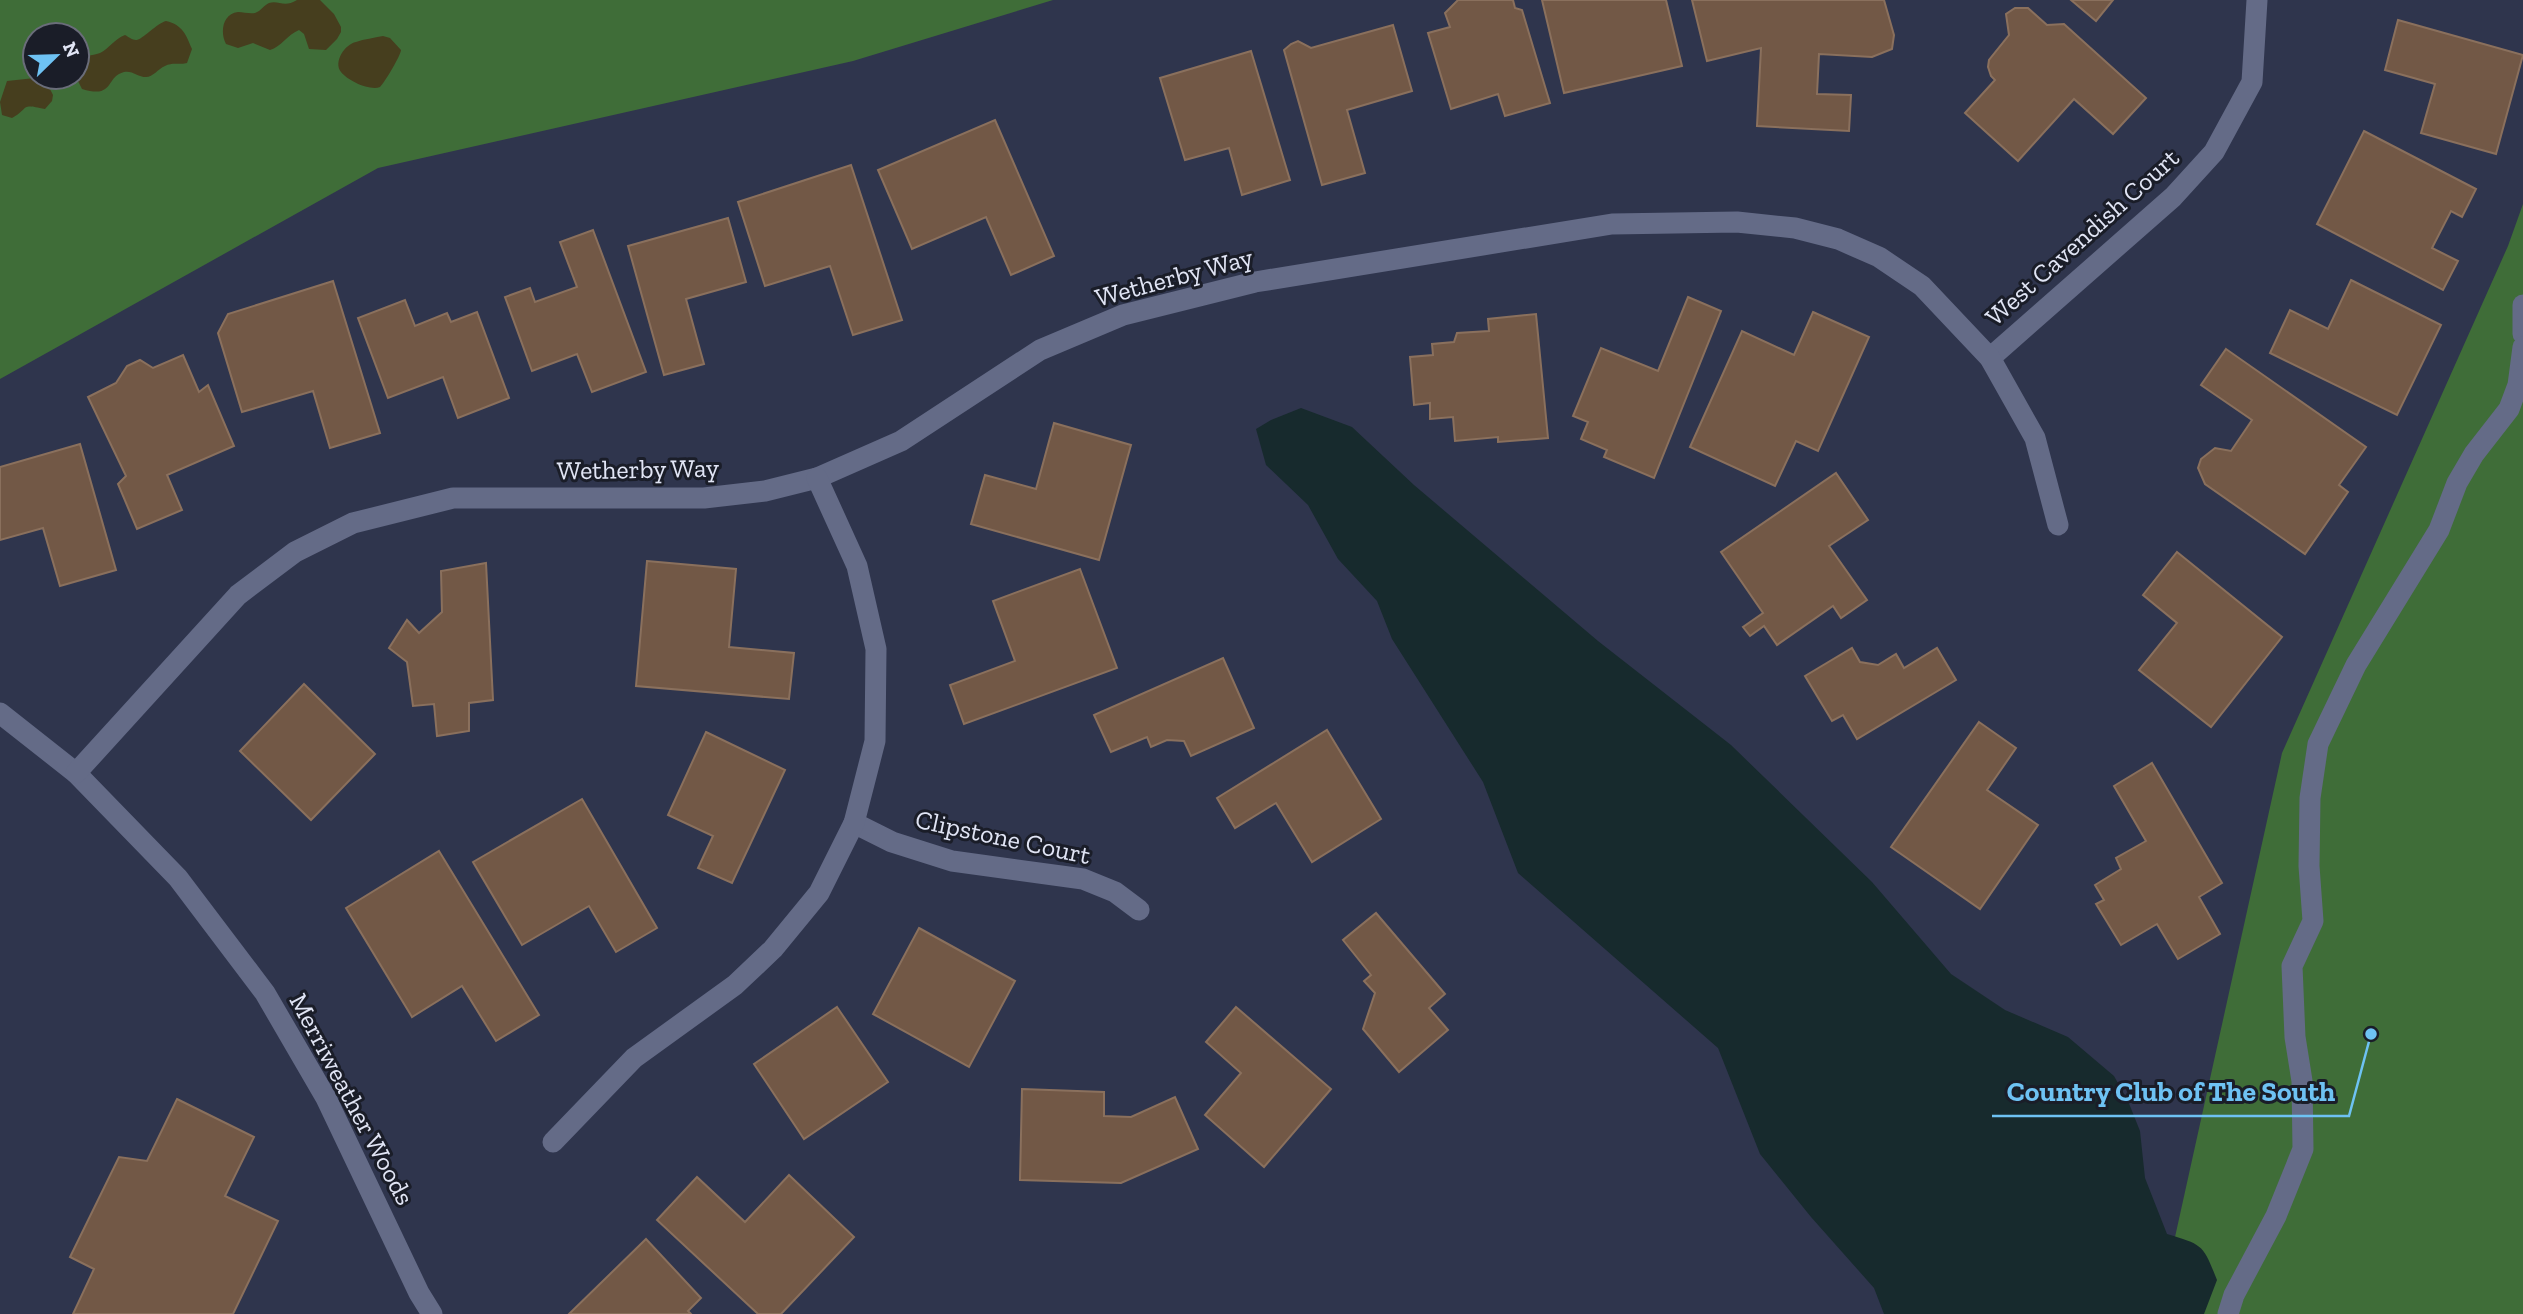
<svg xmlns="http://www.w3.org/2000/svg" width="2523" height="1314" font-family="'Zilla Slab',serif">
	<rect width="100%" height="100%" fill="#2f354d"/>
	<!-- green -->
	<g fill="#3f6d38" fill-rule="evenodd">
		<path d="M0,0H1053L853,61L378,168L0,379ZM35,35H77V77H35Z"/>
		<polygon points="2523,204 2523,1314 2158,1314 2282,753 2508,246"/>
	</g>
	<!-- sand -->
	<g fill="#463e1e">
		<path d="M297,0H320L334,14L341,27V32L337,39L326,50L309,49L304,34L299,30C287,35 281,47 270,50L253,43L238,48L226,44C220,33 222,14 238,12C244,12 249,14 255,13C261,11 264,5 269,3C279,0 284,8 297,0Z"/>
		<path d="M166,21C183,25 186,35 192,49L187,63C179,65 172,62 165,66C158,69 153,77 146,77C138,77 132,70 124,72C105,77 115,99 82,89L76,77L77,61C85,55 91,56 100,53C109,49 114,39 125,35C129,37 132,40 136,40C141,41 157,23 166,21Z"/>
		<path d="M383,36L390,38L401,50C401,55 385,82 380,87C370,91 348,81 341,72C333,62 345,44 356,42C364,39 374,38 383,36Z"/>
		<path d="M35,78C44,80 49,86 53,95L52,101L45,109C19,103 30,108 12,118L2,115L0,102L7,81Z"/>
	</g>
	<!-- water -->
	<path fill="#172a2d" d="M1301,408L1352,427L1414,485L1598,641L1731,745L1872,882L1951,974L2005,1010L2068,1037L2114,1076L2128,1101L2140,1131L2145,1178L2167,1234C2204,1245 2203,1245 2217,1280L2204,1314H1884L1874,1288L1811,1217L1760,1154L1718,1048L1518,873L1483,782L1392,639L1377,601L1338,559L1308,505L1266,465L1256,429L1271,420Z"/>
	<!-- building -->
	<g fill="#725846" stroke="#8a705d" stroke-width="2">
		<polygon points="1458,0 1513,0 1515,8 1522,10 1550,103 1505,116 1498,94 1451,109 1428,33 1450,27 1445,13"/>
		<polygon points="1542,0 1666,0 1682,66 1564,93"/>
		<polygon points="1692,0 1884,0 1894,35 1892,49 1872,57 1819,54 1817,94 1851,95 1849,131 1757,126 1761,48 1707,61"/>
		<polygon points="2071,0 2113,0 2096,21"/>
		<polygon points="2015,8 2028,8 2047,25 2064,24 2146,98 2113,134 2074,99 2018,161 1965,113 1995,80 1991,76 1988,67 1989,60 2009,35 2006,14"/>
		<polygon points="2398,20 2523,55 2496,154 2421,133 2435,84 2385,70"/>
		<polygon points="1393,25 1412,91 1347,110 1365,173 1322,185 1284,50 1291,44 1298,41 1311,48"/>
		<polygon points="1251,51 1290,180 1242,195 1229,148 1185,160 1160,78"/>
		<polygon points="995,120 1054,256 1011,275 986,217 912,249 878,170"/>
		<polygon points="2364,131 2476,189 2462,217 2451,211 2432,248 2458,261 2443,290 2317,224"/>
		<polygon points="851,165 902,320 853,335 830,266 765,286 738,202"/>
		<polygon points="728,218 746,282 686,299 704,364 664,375 628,246"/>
		<polygon points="593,230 646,372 592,392 577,354 532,371 505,297 530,288 535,302 577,287 560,242"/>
		<polygon points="2351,280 2441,325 2397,415 2270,353 2290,310 2328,329"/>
		<polygon points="333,281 380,433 330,448 313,391 242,412 218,333 228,314"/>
		<polygon points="1688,297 1721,311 1654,478 1604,457 1607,450 1581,439 1588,422 1573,416 1601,348 1658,371"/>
		<polygon points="405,300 415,326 447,313 451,322 477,312 509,398 458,418 443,377 388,398 358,318"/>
		<polygon points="1813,312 1869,337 1818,451 1796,441 1775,486 1690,447 1742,331 1794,355"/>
		<polygon points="1536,314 1548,438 1498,442 1498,437 1455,441 1453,417 1430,419 1430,403 1414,405 1410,357 1433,355 1432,344 1454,342 1457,333 1489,331 1488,319"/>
		<polygon points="2226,349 2366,447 2339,485 2348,492 2305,554 2205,484 2198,468 2201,459 2215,448 2231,451 2252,420 2201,385"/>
		<polygon points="183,355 199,392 208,385 234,446 167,475 182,510 137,529 118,484 126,476 88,397 116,383 127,366 140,360 153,368"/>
		<polygon points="1054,423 1131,445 1099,560 971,524 985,475 1036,489"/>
		<polygon points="80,444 116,570 60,586 43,528 0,540 0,467"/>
		<polygon points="1836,473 1868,520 1829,546 1867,600 1841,618 1833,606 1777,645 1764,626 1750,636 1743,627 1763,613 1721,552"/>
		<polygon points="2177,552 2282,637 2211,727 2139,670 2177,623 2143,595"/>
		<polygon points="647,561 736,569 729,647 794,653 789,699 636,686"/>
		<polygon points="486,563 493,700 469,703 469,731 437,736 434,704 413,706 407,662 389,648 407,620 419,633 442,612 441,571"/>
		<polygon points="1080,569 1117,668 964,724 950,685 1015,661 993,601"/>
		<polygon points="1852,648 1860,662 1878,665 1896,654 1904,668 1937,648 1956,680 1857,739 1843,715 1832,721 1805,676"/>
		<polygon points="1223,658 1254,728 1191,756 1184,741 1167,740 1151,747 1147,737 1111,752 1094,715"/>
		<polygon points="304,684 375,754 311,820 240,751"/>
		<polygon points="1979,722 2016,748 1987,790 2038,825 1980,909 1891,847"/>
		<polygon points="1327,730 1381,819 1312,862 1276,803 1235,828 1217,798"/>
		<polygon points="706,732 785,770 732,883 698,868 713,836 668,815"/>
		<polygon points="2152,763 2222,883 2199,897 2220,934 2178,959 2157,924 2121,945 2096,904 2104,900 2095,885 2121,869 2116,858 2146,841 2114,786"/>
		<polygon points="582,799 657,928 616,952 589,906 522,945 473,862"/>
		<polygon points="439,851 539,1015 496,1041 462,986 412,1017 346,908"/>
		<polygon points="1376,913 1445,994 1429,1008 1448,1030 1399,1072 1363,1029 1375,993 1364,981 1371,975 1343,940"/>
		<polygon points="919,928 1015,981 969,1067 873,1014"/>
		<polygon points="837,1007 888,1082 804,1139 754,1064"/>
		<polygon points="1236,1007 1331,1089 1264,1167 1205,1115 1241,1073 1206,1042"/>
		<polygon points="1022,1089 1104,1092 1104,1116 1131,1117 1175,1097 1198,1149 1121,1183 1020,1180"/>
		<polygon points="177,1099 254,1137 225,1196 278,1221 233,1314 73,1314 94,1269 70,1257 119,1157 147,1161"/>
		<polygon points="789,1175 854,1237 781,1314 758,1314 657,1220 697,1177 745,1222"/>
		<polygon points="646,1239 701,1298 688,1311 691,1314 569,1314"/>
	</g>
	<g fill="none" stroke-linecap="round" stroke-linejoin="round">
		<!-- minor -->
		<g stroke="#646b87" stroke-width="21">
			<polyline points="2523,305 2523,334"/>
			<polyline points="1990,358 2173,197 2214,152 2252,82 2257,0"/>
			<polyline points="0,713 76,773 178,878 265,993 326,1098 419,1293 432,1314"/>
			<polyline points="76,773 238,595 295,552 353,523 453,498 704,498 765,491 817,478 901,441 1040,350 1123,315 1255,282 1612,224 1737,222 1795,228 1838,239 1879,257 1922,286 1990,358 2035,438 2058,525"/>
			<polyline points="854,823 892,842 952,861 1083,879 1115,892 1139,910"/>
			<polyline points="553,1142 634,1058 735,985 773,949 819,893 854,823 875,741 876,649 857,566 817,478"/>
			<polyline points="2228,1314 2234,1295 2276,1216 2303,1149 2302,1081 2295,1037 2292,966 2313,921 2309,866 2310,798 2318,744 2356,665 2439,530 2457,483 2474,454 2509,409 2518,385 2523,347"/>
		</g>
	</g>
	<g text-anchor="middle" stroke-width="6" stroke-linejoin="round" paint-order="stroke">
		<!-- street labels -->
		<g font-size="26" fill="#e1e5f5" stroke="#1a1d28">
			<text transform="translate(2082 237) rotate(-42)" y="9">West Cavendish Court</text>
			<text transform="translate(1174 277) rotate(-15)" y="9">Wetherby Way</text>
			<text transform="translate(638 469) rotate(-1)" y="9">Wetherby Way</text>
			<text transform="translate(1003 837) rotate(12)" y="9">Clipstone Court</text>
			<text transform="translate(352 1099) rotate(62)" y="9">Merriweather Woods</text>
		</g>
	</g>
	<!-- callouts -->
	<path fill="none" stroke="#6ec2f3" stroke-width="2.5" d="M2371 1034L2349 1116H1992"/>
	<circle fill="#6ec2f3" stroke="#1a1d28" stroke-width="2.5" cx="2371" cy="1034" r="7"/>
	<g font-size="28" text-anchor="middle" font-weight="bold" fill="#6ec2f3" stroke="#1a1d28" stroke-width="6" stroke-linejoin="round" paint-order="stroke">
		<text x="2171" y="1101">Country Club of The South</text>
	</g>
	<!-- north arrow -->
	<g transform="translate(56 56) rotate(67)"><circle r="33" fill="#1a1d28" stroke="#6a6d7a" stroke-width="2"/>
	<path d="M0-5L12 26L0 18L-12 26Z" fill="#6ec2f3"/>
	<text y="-10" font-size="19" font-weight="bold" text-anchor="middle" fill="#e1e5f5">N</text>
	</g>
</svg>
